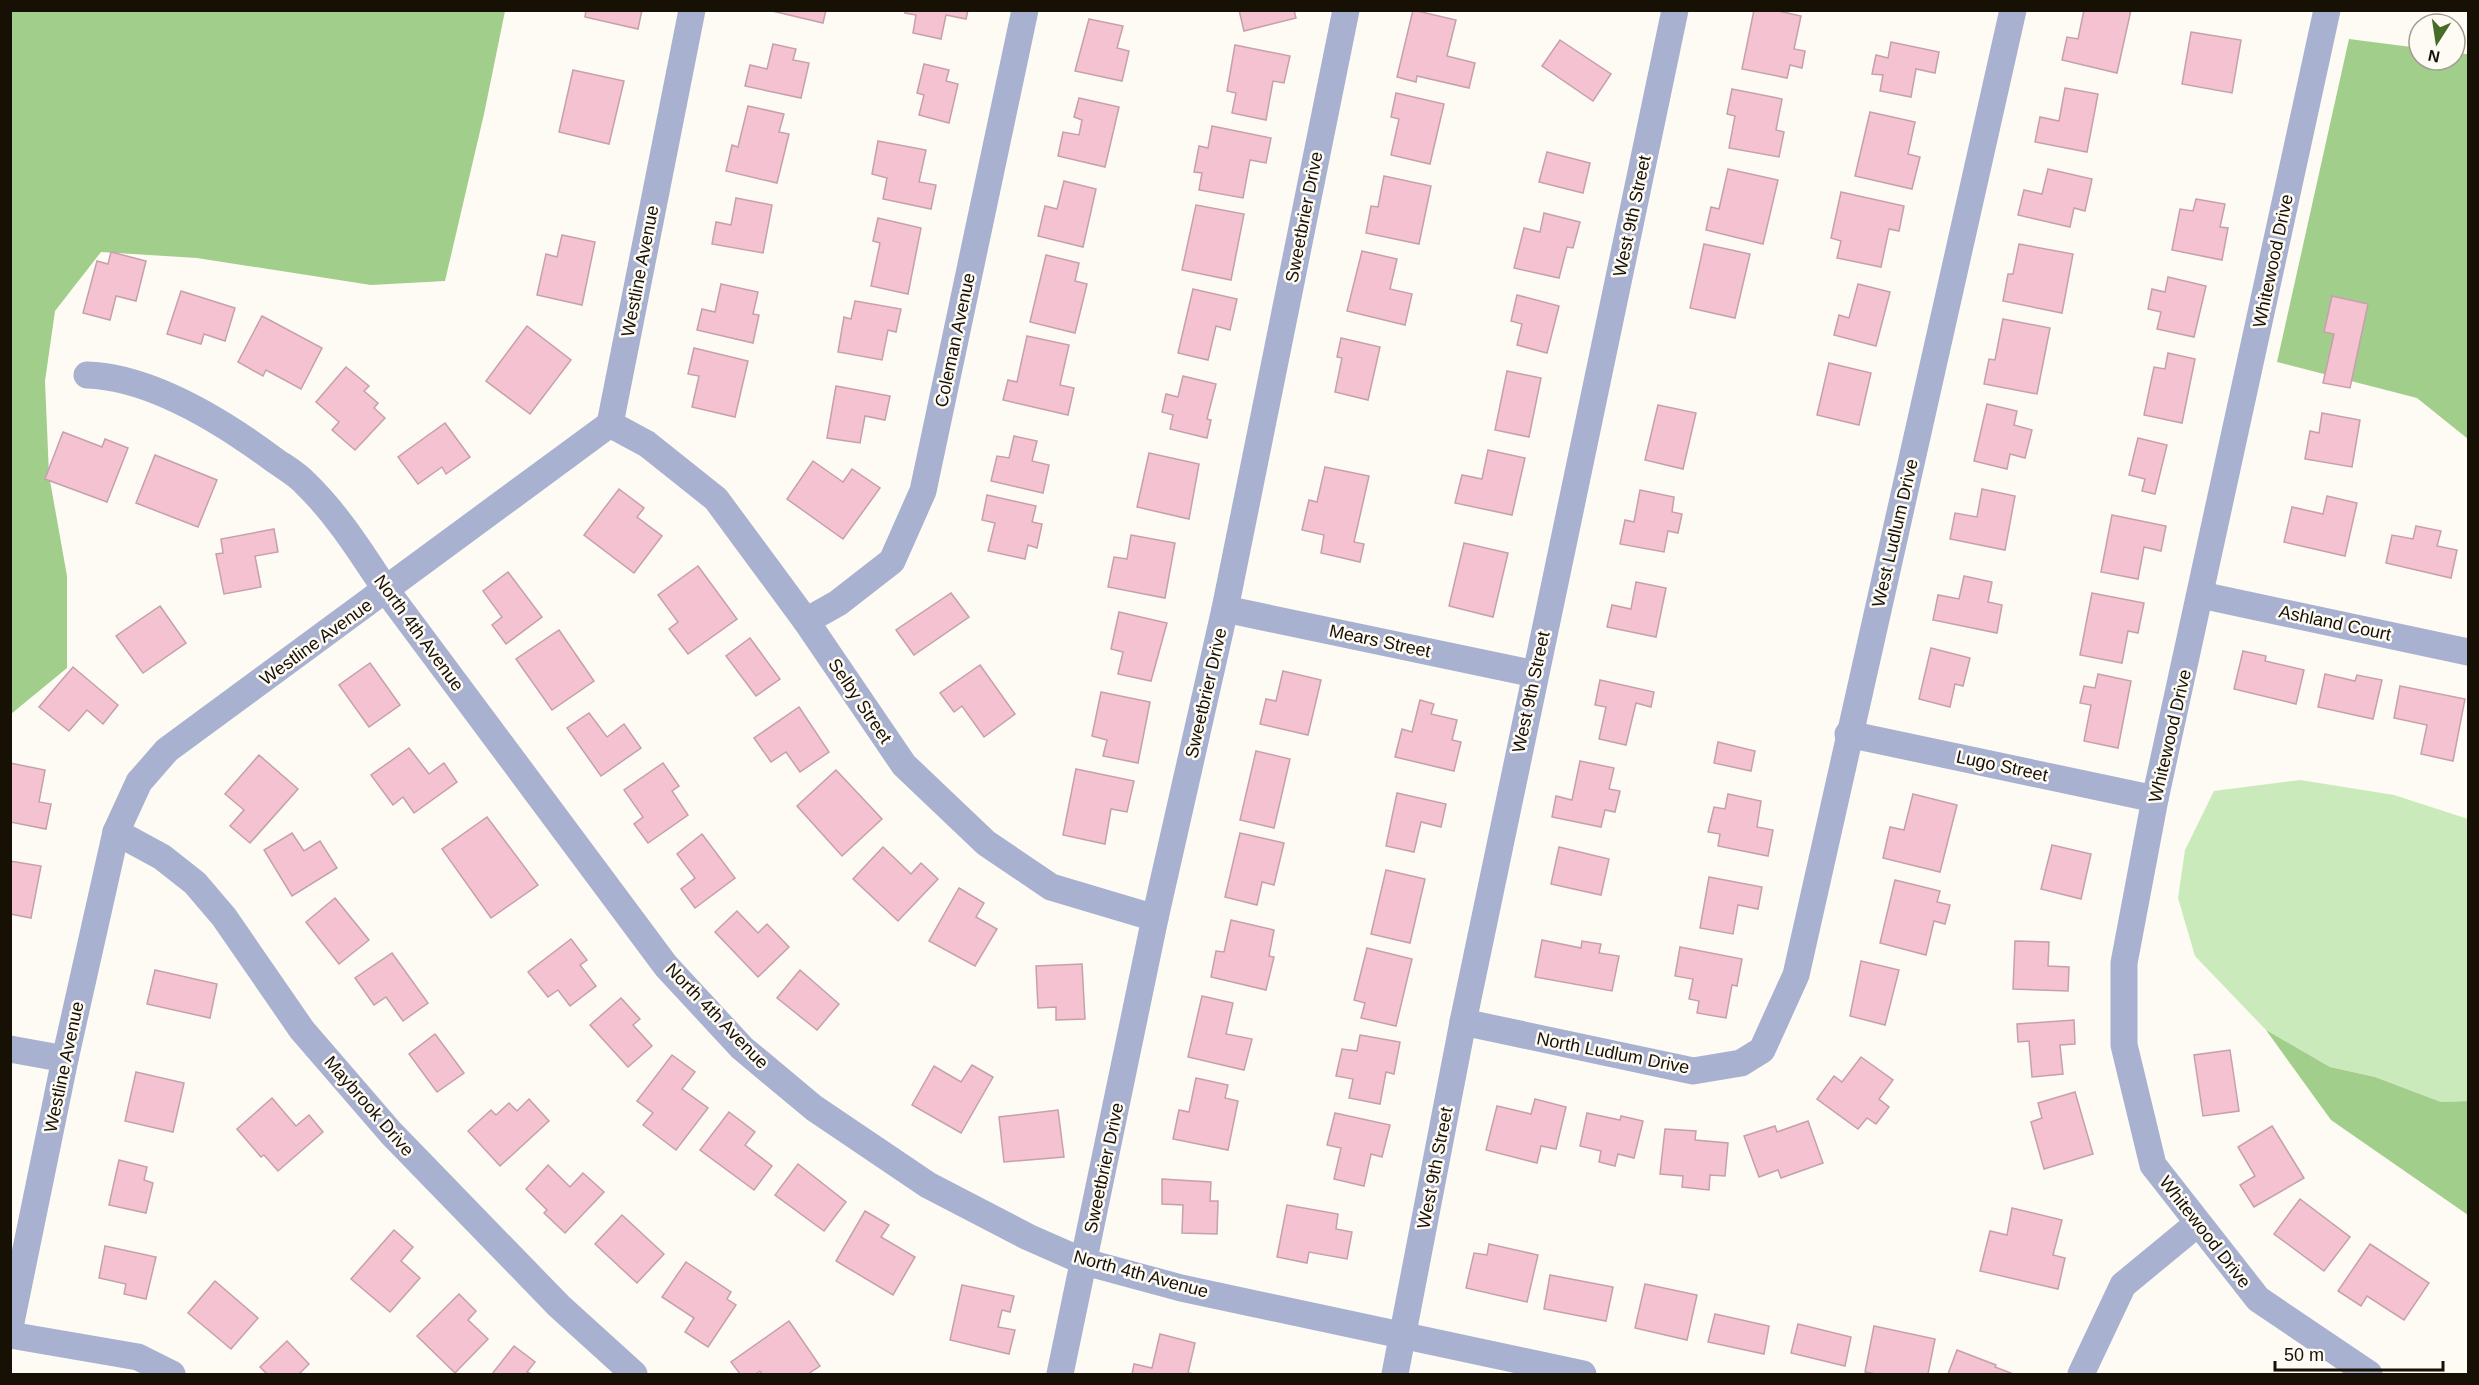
<svg xmlns="http://www.w3.org/2000/svg" width="2479" height="1385" font-family="Helvetica,sans-serif">
	<rect width="100%" height="100%" fill="#fefaf4"/>
	<!-- green -->
	<polygon fill="#cbeabc" points="2300,780 2394,795 2468,819 2468,1101 2441,1102 2375,1077 2330,1067 2266,1030 2195,956 2178,898 2185,850 2214,791"/>
	<!-- forest -->
	<g fill="#a2ce8b">
		<polygon points="11,11 505,11 484,114 445,281 371,285 197,258 101,252 55,311 45,381 49,475 67,576 67,668 11,714"/>
		<polygon points="2349,39 2419,48 2419,60 2455,60 2455,53 2467,54 2468,48 2468,439 2417,398 2277,362"/>
		<polygon points="2266,1030 2330,1067 2375,1077 2441,1102 2468,1101 2468,1215 2331,1120"/>
	</g>
	<!-- building -->
	<g fill="#f5c2d2" stroke="#c6a0ac" stroke-width="1.5">
		<polygon points="586,10 642,10 638,29 585,17"/>
		<polygon points="768,10 826,10 823,23"/>
		<polygon points="905,10 968,10 966,19 946,15 941,39 913,33 916,15 905,13"/>
		<polygon points="1239,10 1294,10 1296,18 1244,31"/>
		<polygon points="1413,10 1456,20 1447,56 1475,63 1469,88 1417,76 1416,82 1397,77"/>
		<polygon points="1754,10 1774,10 1801,16 1794,49 1805,51 1802,68 1790,65 1787,78 1742,69"/>
		<polygon points="2084,10 2131,10 2117,73 2062,60 2067,37 2078,39"/>
		<polygon points="1089,19 1123,26 1117,48 1129,51 1122,81 1075,71"/>
		<polygon points="2191,32 2241,40 2232,93 2182,84"/>
		<polygon points="1560,40 1611,74 1593,101 1542,66"/>
		<polygon points="1891,42 1939,52 1935,73 1916,69 1911,97 1880,91 1883,75 1872,74 1876,55 1888,58"/>
		<polygon points="773,44 796,49 793,60 809,63 801,98 745,86 750,65 767,69"/>
		<polygon points="1235,45 1290,56 1284,83 1273,81 1266,120 1232,113 1236,93 1227,91"/>
		<polygon points="924,64 949,70 946,81 958,84 949,123 919,115 924,95 917,93"/>
		<polygon points="573,70 624,81 609,144 559,132"/>
		<polygon points="2065,88 2098,94 2087,152 2035,142 2040,117 2059,121"/>
		<polygon points="1732,89 1782,99 1776,130 1784,132 1779,157 1729,148 1735,116 1727,114"/>
		<polygon points="1396,93 1444,104 1430,164 1391,155 1399,119 1391,117"/>
		<polygon points="1079,98 1119,107 1105,167 1058,156 1063,132 1079,135 1082,120 1074,117"/>
		<polygon points="748,106 784,114 779,132 789,134 777,183 726,171 732,145 738,147"/>
		<polygon points="1870,112 1915,122 1908,154 1920,157 1912,189 1855,176"/>
		<polygon points="1212,126 1271,138 1266,163 1250,160 1243,198 1199,190 1202,173 1194,172 1199,146 1208,148"/>
		<polygon points="878,141 926,150 919,182 936,185 931,209 883,199 887,178 872,174"/>
		<polygon points="1547,152 1590,163 1583,193 1539,182"/>
		<polygon points="1728,169 1778,180 1763,244 1706,230 1711,207 1719,209"/>
		<polygon points="2048,169 2092,179 2085,211 2074,208 2070,227 2018,215 2024,190 2042,194"/>
		<polygon points="1384,176 1431,186 1419,244 1366,233 1371,206 1378,207"/>
		<polygon points="1064,181 1096,189 1083,247 1038,236 1045,206 1057,209"/>
		<polygon points="1841,192 1904,206 1899,231 1889,229 1881,267 1837,258 1841,241 1831,238"/>
		<polygon points="736,198 772,205 763,253 712,244 716,222 731,225"/>
		<polygon points="2196,199 2225,204 2220,227 2228,228 2222,260 2172,250 2180,209 2193,211"/>
		<polygon points="1196,205 1244,214 1231,280 1182,270"/>
		<polygon points="1544,213 1580,222 1573,248 1567,247 1559,278 1514,268 1524,228 1540,232"/>
		<polygon points="878,218 921,228 908,294 871,286 880,243 873,241"/>
		<polygon points="562,235 595,242 582,305 537,295 546,254 557,257"/>
		<polygon points="1704,244 1750,254 1735,318 1690,308"/>
		<polygon points="2019,244 2073,254 2062,313 2003,301 2008,274 2013,274"/>
		<polygon points="1362,251 1397,259 1390,289 1412,294 1405,325 1347,311"/>
		<polygon points="111,252 146,261 136,301 116,296 110,320 83,313 97,261 108,264"/>
		<polygon points="1046,255 1079,263 1075,281 1087,284 1075,333 1030,322"/>
		<polygon points="2168,277 2206,286 2194,337 2157,329 2161,312 2148,309 2152,289 2165,292"/>
		<polygon points="721,284 758,292 753,314 759,315 753,343 697,330 702,309 715,312"/>
		<polygon points="1858,284 1890,292 1876,346 1834,335 1839,315 1849,318"/>
		<polygon points="1193,289 1237,299 1230,330 1216,326 1208,360 1178,353"/>
		<polygon points="181,291 235,308 225,341 204,334 201,344 167,334"/>
		<polygon points="1517,295 1559,306 1547,353 1517,345 1522,324 1511,321"/>
		<polygon points="2332,296 2368,304 2350,388 2323,383 2334,334 2324,332"/>
		<polygon points="855,301 901,309 896,332 888,330 882,360 838,352 844,317 851,319"/>
		<polygon points="262,316 322,348 301,389 266,370 263,376 238,362"/>
		<polygon points="2003,319 2050,328 2037,394 1984,384 1989,359 1995,360"/>
		<polygon points="527,326 571,360 530,414 486,381"/>
		<polygon points="1027,336 1069,345 1060,385 1074,388 1068,415 1003,400 1008,380 1017,382"/>
		<polygon points="1341,338 1380,347 1368,400 1335,392 1342,358 1337,357"/>
		<polygon points="694,348 748,361 735,417 692,407 699,376 688,374"/>
		<polygon points="2168,353 2195,359 2182,423 2144,415 2154,367 2165,369"/>
		<polygon points="1829,363 1871,373 1859,425 1817,415"/>
		<polygon points="346,367 369,386 364,391 378,403 374,408 385,418 355,450 332,430 339,422 316,402"/>
		<polygon points="1507,371 1541,378 1529,437 1495,430"/>
		<polygon points="1183,376 1216,384 1207,419 1211,420 1207,438 1170,429 1173,415 1162,412 1166,394 1178,397"/>
		<polygon points="836,386 890,396 885,420 865,416 860,443 827,438"/>
		<polygon points="1987,404 2017,411 2014,425 2032,430 2025,458 2010,454 2007,469 1974,461"/>
		<polygon points="1658,405 1696,413 1683,469 1645,460"/>
		<polygon points="2322,413 2360,420 2352,467 2305,459 2310,431 2319,433"/>
		<polygon points="445,423 470,457 446,474 442,467 418,484 398,457"/>
		<polygon points="63,432 102,447 105,439 128,448 107,502 45,479"/>
		<polygon points="1014,436 1037,441 1032,461 1049,465 1043,493 991,481 997,456 1009,458"/>
		<polygon points="2138,438 2167,445 2155,494 2142,491 2145,479 2129,475"/>
		<polygon points="1488,450 1525,458 1512,515 1455,503 1462,475 1482,479"/>
		<polygon points="1149,453 1199,464 1189,519 1137,507"/>
		<polygon points="155,455 217,480 198,527 136,503"/>
		<polygon points="813,461 843,482 852,469 880,488 843,539 787,499"/>
		<polygon points="1325,467 1369,476 1354,542 1364,544 1360,562 1321,553 1324,535 1302,530 1309,500 1317,502"/>
		<polygon points="619,489 644,508 637,517 662,536 634,573 584,535"/>
		<polygon points="1982,489 2015,496 2005,550 1950,539 1955,513 1977,517"/>
		<polygon points="1640,490 1674,497 1672,512 1682,514 1678,533 1668,531 1664,552 1620,544 1625,520 1634,522"/>
		<polygon points="987,495 1036,506 1032,522 1042,524 1037,548 1028,545 1025,559 988,551 995,523 982,520"/>
		<polygon points="2327,496 2357,503 2345,556 2284,542 2292,507 2323,514"/>
		<polygon points="2112,515 2166,526 2161,551 2144,547 2138,579 2101,572"/>
		<polygon points="2416,526 2441,531 2437,546 2457,550 2451,578 2386,563 2392,535 2413,539"/>
		<polygon points="274,529 278,552 255,556 261,587 224,594 216,554 223,553 221,539"/>
		<polygon points="1131,535 1175,543 1165,598 1108,587 1114,557 1127,559"/>
		<polygon points="1464,543 1508,553 1493,617 1449,606"/>
		<polygon points="698,566 737,619 688,654 669,629 678,622 658,595"/>
		<polygon points="508,572 542,617 506,644 492,625 502,617 483,591"/>
		<polygon points="1964,576 1992,582 1988,602 2002,605 1997,633 1933,620 1938,595 1959,599"/>
		<polygon points="1636,582 1666,588 1656,637 1607,627 1612,605 1631,609"/>
		<polygon points="951,593 969,617 914,655 896,630"/>
		<polygon points="2092,593 2144,603 2138,633 2128,631 2122,663 2080,655"/>
		<polygon points="160,606 186,643 143,673 116,636"/>
		<polygon points="1119,612 1167,623 1151,681 1118,674 1123,652 1111,649"/>
		<polygon points="559,630 594,681 552,710 516,659"/>
		<polygon points="750,638 780,679 756,696 726,656"/>
		<polygon points="1931,648 1970,658 1963,686 1955,684 1950,707 1919,699"/>
		<polygon points="2243,651 2266,656 2265,661 2304,670 2296,704 2234,689"/>
		<polygon points="370,663 400,705 369,727 339,685"/>
		<polygon points="980,665 1015,714 984,737 962,706 954,712 940,693"/>
		<polygon points="73,667 118,705 103,724 87,710 69,731 39,707"/>
		<polygon points="1283,671 1321,680 1308,735 1260,724 1266,699 1276,701"/>
		<polygon points="2098,674 2131,681 2118,748 2084,741 2091,705 2080,703 2084,686 2095,688"/>
		<polygon points="2325,674 2355,681 2357,675 2382,680 2373,719 2318,707"/>
		<polygon points="1600,680 1654,692 1651,707 1636,703 1626,745 1599,739 1606,707 1595,705"/>
		<polygon points="2400,686 2465,699 2453,761 2421,754 2427,725 2394,718"/>
		<polygon points="1101,692 1150,702 1138,763 1103,756 1107,740 1092,736"/>
		<polygon points="1420,700 1434,704 1431,714 1457,720 1452,740 1461,742 1454,771 1395,757 1402,729 1412,732"/>
		<polygon points="799,707 829,752 800,772 786,752 771,762 754,738"/>
		<polygon points="589,713 607,737 624,724 641,748 601,776 567,728"/>
		<polygon points="1718,742 1755,751 1751,771 1714,763"/>
		<polygon points="409,748 429,774 444,763 457,782 414,813 403,797 393,805 371,775"/>
		<polygon points="1256,751 1290,759 1274,828 1240,820"/>
		<polygon points="259,755 298,789 250,843 230,826 244,810 225,794"/>
		<polygon points="1580,761 1614,768 1609,789 1620,791 1615,812 1605,810 1601,827 1552,817 1556,796 1572,800"/>
		<polygon points="10,763 45,770 39,802 51,804 46,829 10,822"/>
		<polygon points="663,763 679,786 672,791 688,815 648,843 634,824 643,817 624,790"/>
		<polygon points="1076,769 1134,781 1127,812 1111,809 1105,844 1063,835"/>
		<polygon points="836,770 882,819 842,856 797,806"/>
		<polygon points="1397,793 1446,804 1441,827 1421,822 1414,852 1386,846"/>
		<polygon points="1728,794 1761,801 1757,827 1773,830 1768,856 1718,846 1720,834 1708,832 1714,807 1725,809"/>
		<polygon points="1913,794 1957,805 1940,872 1883,858 1890,827 1904,830"/>
		<polygon points="487,817 538,885 491,918 442,849"/>
		<polygon points="292,833 304,851 320,841 337,868 292,896 264,850"/>
		<polygon points="1240,833 1284,843 1274,885 1262,882 1257,905 1225,897"/>
		<polygon points="702,834 735,878 695,908 681,889 695,878 677,854"/>
		<polygon points="2052,845 2091,854 2081,899 2041,889"/>
		<polygon points="883,847 911,874 921,863 938,879 898,921 853,879"/>
		<polygon points="1559,847 1609,859 1601,895 1551,884"/>
		<polygon points="10,861 41,866 31,918 10,914"/>
		<polygon points="1386,870 1425,879 1410,943 1371,934"/>
		<polygon points="1709,877 1762,887 1758,909 1738,905 1733,934 1700,928"/>
		<polygon points="1895,880 1940,891 1937,902 1950,905 1945,924 1934,921 1926,955 1880,943"/>
		<polygon points="959,888 984,903 976,917 997,929 975,966 929,941"/>
		<polygon points="335,898 369,940 339,964 306,922"/>
		<polygon points="737,911 758,933 767,924 789,947 758,977 715,932"/>
		<polygon points="1231,920 1274,930 1269,956 1274,957 1266,990 1211,977 1216,951 1224,952"/>
		<polygon points="571,939 587,960 580,965 596,986 570,1006 558,990 548,997 528,972"/>
		<polygon points="1542,940 1581,948 1582,941 1601,944 1599,953 1619,956 1612,991 1535,977"/>
		<polygon points="2015,941 2049,942 2048,966 2069,967 2068,991 2013,989"/>
		<polygon points="1680,947 1742,959 1737,986 1732,985 1726,1018 1697,1013 1699,1001 1689,999 1693,979 1675,976"/>
		<polygon points="1367,948 1412,959 1396,1026 1361,1018 1365,1003 1354,1000"/>
		<polygon points="392,953 428,1003 403,1021 386,997 374,1005 355,978"/>
		<polygon points="1861,961 1899,970 1885,1025 1850,1016"/>
		<polygon points="1082,964 1085,1019 1056,1020 1056,1007 1038,1008 1036,966"/>
		<polygon points="155,970 217,984 210,1018 147,1004"/>
		<polygon points="800,970 839,1004 817,1030 777,998"/>
		<polygon points="1202,996 1233,1003 1226,1034 1252,1039 1244,1070 1188,1057"/>
		<polygon points="621,998 640,1019 633,1025 652,1046 628,1067 590,1025"/>
		<polygon points="2074,1020 2075,1044 2060,1045 2063,1074 2032,1077 2029,1041 2018,1042 2017,1024"/>
		<polygon points="435,1034 464,1073 437,1092 409,1054"/>
		<polygon points="1360,1035 1400,1042 1394,1074 1386,1072 1380,1104 1349,1098 1353,1079 1336,1076 1342,1049 1357,1051"/>
		<polygon points="2230,1050 2239,1111 2203,1116 2194,1055"/>
		<polygon points="672,1055 695,1072 682,1089 708,1108 676,1150 643,1125 653,1113 637,1101"/>
		<polygon points="1861,1057 1893,1080 1879,1099 1889,1107 1876,1124 1867,1118 1858,1129 1817,1099 1834,1076 1842,1082"/>
		<polygon points="972,1065 993,1077 961,1133 912,1105 934,1066 961,1082"/>
		<polygon points="136,1072 184,1083 173,1132 125,1121"/>
		<polygon points="1196,1078 1228,1085 1225,1098 1238,1101 1228,1150 1173,1139 1179,1110 1189,1112"/>
		<polygon points="2075,1092 2093,1154 2044,1169 2031,1122 2042,1118 2038,1103"/>
		<polygon points="272,1098 296,1126 309,1115 323,1132 278,1171 264,1155 261,1157 237,1129"/>
		<polygon points="529,1099 549,1121 500,1166 468,1131 491,1110 496,1115 509,1103 517,1111"/>
		<polygon points="1535,1099 1566,1107 1556,1149 1541,1146 1537,1163 1486,1150 1497,1106 1531,1114"/>
		<polygon points="1058,1110 1064,1157 1004,1162 999,1117"/>
		<polygon points="729,1112 755,1132 745,1145 772,1166 754,1190 700,1150"/>
		<polygon points="1335,1113 1390,1125 1382,1157 1371,1154 1364,1186 1334,1179 1341,1148 1327,1145"/>
		<polygon points="1587,1113 1620,1120 1621,1116 1643,1121 1634,1158 1618,1154 1615,1166 1599,1162 1601,1151 1580,1146"/>
		<polygon points="1808,1121 1823,1163 1781,1178 1778,1170 1759,1177 1744,1136 1775,1126 1777,1132"/>
		<polygon points="2272,1126 2304,1178 2254,1207 2240,1185 2255,1176 2238,1147"/>
		<polygon points="1665,1129 1696,1131 1695,1140 1728,1143 1725,1176 1710,1175 1709,1190 1682,1187 1683,1176 1660,1174"/>
		<polygon points="119,1160 147,1167 144,1180 153,1183 146,1213 109,1205"/>
		<polygon points="798,1164 846,1202 824,1231 775,1195"/>
		<polygon points="548,1165 570,1187 583,1173 604,1192 565,1233 544,1213 547,1210 526,1189"/>
		<polygon points="1162,1179 1211,1182 1210,1201 1218,1201 1217,1234 1182,1233 1183,1205 1162,1204"/>
		<polygon points="2300,1199 2350,1237 2324,1271 2274,1234"/>
		<polygon points="1287,1205 1338,1214 1336,1229 1352,1232 1347,1259 1309,1252 1307,1263 1277,1257"/>
		<polygon points="2012,1208 2062,1220 2053,1255 2065,1258 2058,1289 1980,1271 1990,1231 2007,1235"/>
		<polygon points="865,1211 889,1225 881,1237 915,1257 893,1295 836,1261"/>
		<polygon points="622,1215 664,1254 637,1283 595,1244"/>
		<polygon points="394,1230 413,1247 401,1261 420,1278 390,1312 351,1279"/>
		<polygon points="1489,1244 1538,1255 1527,1302 1466,1288 1474,1253 1487,1255"/>
		<polygon points="2370,1244 2429,1283 2404,1320 2367,1296 2361,1306 2338,1291"/>
		<polygon points="105,1246 156,1257 146,1299 124,1294 126,1284 99,1278"/>
		<polygon points="686,1262 731,1292 727,1299 736,1305 708,1347 685,1332 694,1318 662,1297"/>
		<polygon points="1550,1275 1613,1287 1606,1321 1544,1309"/>
		<polygon points="215,1281 258,1318 231,1349 188,1313"/>
		<polygon points="1645,1284 1697,1295 1687,1340 1635,1328"/>
		<polygon points="962,1285 1014,1296 1010,1312 1002,1310 998,1327 1015,1330 1009,1354 950,1340"/>
		<polygon points="459,1294 476,1311 468,1320 488,1339 455,1373 417,1336"/>
		<polygon points="1715,1314 1769,1326 1764,1354 1708,1342"/>
		<polygon points="789,1321 820,1366 808,1374 762,1374 760,1371 756,1374 740,1374 731,1362"/>
		<polygon points="1798,1324 1851,1337 1845,1366 1791,1353"/>
		<polygon points="1874,1326 1935,1339 1928,1374 1876,1374 1865,1372"/>
		<polygon points="1160,1334 1195,1343 1188,1373 1195,1374 1132,1374 1134,1364 1152,1368"/>
		<polygon points="287,1341 309,1364 300,1373 302,1374 267,1374 260,1367"/>
		<polygon points="514,1346 535,1362 527,1372 531,1374 492,1374"/>
		<polygon points="1957,1350 1996,1365 1995,1367 2011,1373 2010,1374 1948,1374"/>
	</g>
	<g fill="none" stroke-linecap="round" stroke-linejoin="round">
		<!-- street -->
		<g stroke="#a9b1d1" stroke-width="27">
			<polyline points="2327,10 2155,799 2124,963 2124,1045 2153,1165 2258,1299 2369,1374"/>
			<path d="M87,375C151,377 223,422 273,459C284,467 297,474 306,484C338,515 362,554 386,590L666,966L742,1048L814,1108L928,1185L1028,1237L1085,1262L1181,1288L1583,1374"/>
			<polyline points="610,424 647,444 716,499 806,621 904,765 986,843 1051,887 1155,918"/>
			<polyline points="2201,595 2468,652"/>
			<polyline points="1225,609 1535,674"/>
			<polyline points="806,621 838,603 892,561 923,491 1025,10"/>
			<polyline points="1848,734 2155,799"/>
			<polyline points="116,832 162,857 195,883 224,917 302,1030 391,1133 559,1306 634,1374"/>
			<polyline points="1463,1022 1693,1071 1741,1063 1762,1050 1796,975 2013,10"/>
			<polyline points="10,1049 65,1059"/>
			<polyline points="10,1327 65,1059 116,832 139,782 167,750 610,424 692,10"/>
			<polyline points="10,1335 138,1357 172,1374"/>
			<polyline points="1060,1374 1155,918 1225,609 1346,10"/>
			<polyline points="1395,1374 1463,1022 1675,10"/>
			<polyline points="2081,1374 2123,1285 2197,1224"/>
		</g>
	</g>
	<g text-anchor="middle" stroke-width="5" stroke-linejoin="round" paint-order="stroke">
		<!-- street labels -->
		<g font-size="18" fill="#171005" stroke="#fefaf4">
			<text transform="translate(1632 216) rotate(-78)" y="6">West 9th Street</text>
			<text transform="translate(1304 217) rotate(-79)" y="6">Sweetbrier Drive</text>
			<text transform="translate(2273 261) rotate(-78)" y="6">Whitewood Drive</text>
			<text transform="translate(640 271) rotate(-79)" y="6">Westline Avenue</text>
			<text transform="translate(955 340) rotate(-78)" y="6">Coleman Avenue</text>
			<text transform="translate(1895 533) rotate(-77)" y="6">West Ludlum Drive</text>
			<text transform="translate(2335 623) rotate(12)" y="6">Ashland Court</text>
			<text transform="translate(419 633) rotate(54)" y="6">North 4th Avenue</text>
			<text transform="translate(1380 641) rotate(12)" y="6">Mears Street</text>
			<text transform="translate(316 642) rotate(-36)" y="6">Westline Avenue</text>
			<text transform="translate(1531 692) rotate(-78)" y="6">West 9th Street</text>
			<text transform="translate(1206 693) rotate(-77)" y="6">Sweetbrier Drive</text>
			<text transform="translate(860 701) rotate(56)" y="6">Selby Street</text>
			<text transform="translate(2170 736) rotate(-77)" y="6">Whitewood Drive</text>
			<text transform="translate(2002 766) rotate(12)" y="6">Lugo Street</text>
			<text transform="translate(717 1016) rotate(46)" y="6">North 4th Avenue</text>
			<text transform="translate(1613 1053) rotate(11)" y="6">North Ludlum Drive</text>
			<text transform="translate(64 1067) rotate(-78)" y="6">Westline Avenue</text>
			<text transform="translate(369 1106) rotate(49)" y="6">Maybrook Drive</text>
			<text transform="translate(1104 1168) rotate(-78)" y="6">Sweetbrier Drive</text>
			<text transform="translate(1435 1168) rotate(-79)" y="6">West 9th Street</text>
			<text transform="translate(2205 1232) rotate(52)" y="6">Whitewood Drive</text>
			<text transform="translate(1141 1274) rotate(15)" y="6">North 4th Avenue</text>
		</g>
	</g>
	<!-- border -->
	<rect width="2479" height="1385" fill="none" stroke="#171005" stroke-width="24"/>
	<!-- north arrow -->
	<g transform="translate(2437 42) rotate(192)"><circle r="28" fill="#fefaf4" stroke="#a29c94" stroke-width="1.5"/>
	<path d="M0-4.5L10 22L0 15L-10 22Z" fill="#476c25"/>
	<text y="-9" font-size="16" font-weight="bold" text-anchor="middle" fill="#171005">N</text>
	</g>
	<!-- scale -->
	<path d="M2275 1361v9h168v-9" fill="none" stroke="#171005" stroke-width="3"/>
	<text x="2284" y="1361" font-size="18" fill="#171005" stroke="#fefaf4" stroke-width="4.5" paint-order="stroke">50 m</text>
</svg>
